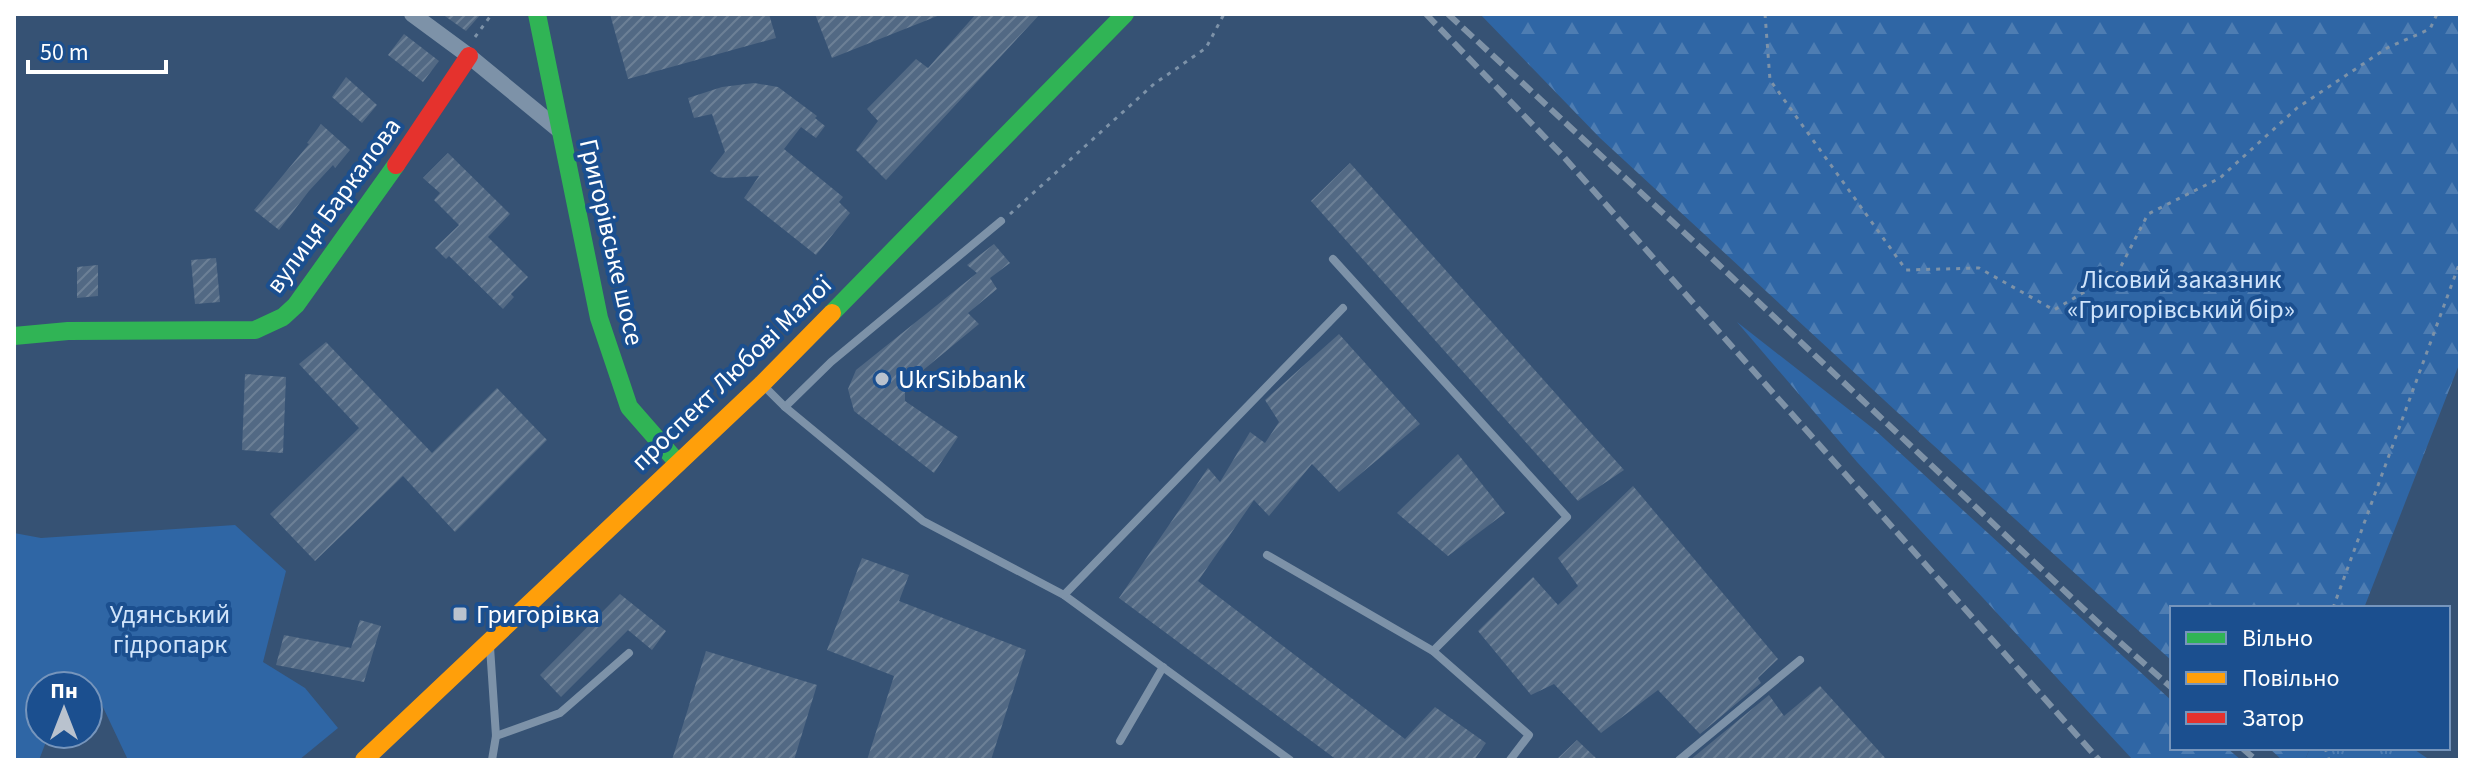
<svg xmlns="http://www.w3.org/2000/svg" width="2474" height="774" font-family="'Source Sans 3',sans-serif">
	<defs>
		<pattern id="grass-tufts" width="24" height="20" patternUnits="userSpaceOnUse" patternTransform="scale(2)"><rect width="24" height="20" fill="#2f66a5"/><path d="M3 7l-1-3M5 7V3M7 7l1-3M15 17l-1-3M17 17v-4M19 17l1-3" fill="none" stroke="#4e7db2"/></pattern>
		<pattern id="forest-firs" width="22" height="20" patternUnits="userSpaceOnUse" patternTransform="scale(2)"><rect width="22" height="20" fill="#2f66a5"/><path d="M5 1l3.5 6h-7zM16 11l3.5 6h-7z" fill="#4e7db2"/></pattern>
		<pattern id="building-hatch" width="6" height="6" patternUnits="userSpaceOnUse" patternTransform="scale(2)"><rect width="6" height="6" fill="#526984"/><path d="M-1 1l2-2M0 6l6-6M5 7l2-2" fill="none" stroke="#6c8096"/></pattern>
	</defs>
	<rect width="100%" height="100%" fill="#365274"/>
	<!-- grass -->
	<polygon fill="url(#grass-tufts)" points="2310,748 2412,748 2430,760 2305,760"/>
	<!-- forest -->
	<g fill="url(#forest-firs)">
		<polygon points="1480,14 2460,14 2460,362 2364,608 2172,608 2172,661 1922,435 1600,138"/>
		<polygon points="1737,322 1875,430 2172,701 2172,748 2227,748 2241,760 2133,760 1857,462"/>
		<polygon points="2269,748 2310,748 2305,760 2282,760"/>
	</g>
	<!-- green -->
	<polygon fill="#2f66a5" points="235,525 286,571 263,662 305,688 338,728 299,760 128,760 101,703 88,708 88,686 40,686 40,734 49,734 39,760 14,760 14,533 41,538"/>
	<!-- building -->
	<g fill="url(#building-hatch)">
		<polygon points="442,14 481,14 466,31"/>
		<polygon points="610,14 769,14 776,38 628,79"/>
		<polygon points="815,14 940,14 940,15 832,58"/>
		<polygon points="976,14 1040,14 886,180 856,150 878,121 867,109 916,59 928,68"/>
		<polygon points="404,34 439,61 423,82 388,55"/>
		<polygon points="346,77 377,105 362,123 332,97"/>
		<polygon points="754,83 778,87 817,116 815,118 825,126 816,138 801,127 784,149 843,197 839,202 850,213 816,255 744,198 759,176 726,178 718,177 710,171 725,152 712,114 694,118 688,98 722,87"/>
		<polygon points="321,124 350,150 335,168 333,165 309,191 279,230 254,210 309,144 307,143"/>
		<polygon points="448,153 510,214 488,237 528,277 511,294 514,297 503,309 449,256 446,259 435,248 459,225 434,200 440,193 423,178"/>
		<polygon points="1350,163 1624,470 1578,501 1311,201"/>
		<polygon points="994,244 1010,263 990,278 997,289 968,313 979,324 905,385 905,401 958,437 934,473 854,411 848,389 856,370 977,273 967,265"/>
		<polygon points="216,258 220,302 195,304 191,260"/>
		<polygon points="98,265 98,296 77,298 77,267"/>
		<polygon points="1339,334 1420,424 1339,492 1312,464 1269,516 1254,500 1198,581 1405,739 1435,707 1486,743 1474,760 1337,760 1119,598 1208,468 1220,482 1250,432 1265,443 1279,422 1265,400"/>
		<polygon points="326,342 432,453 497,388 547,440 455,532 403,476 315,561 270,514 359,428 299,364"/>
		<polygon points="245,374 286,377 283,453 242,450"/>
		<polygon points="1458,454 1505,513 1448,556 1397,513"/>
		<polygon points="1633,486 1778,659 1758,678 1761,683 1700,734 1658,690 1601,733 1554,684 1531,695 1478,631 1533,577 1558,605 1578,586 1558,558"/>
		<polygon points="862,558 909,575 899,601 1026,650 991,760 867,760 894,676 827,650"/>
		<polygon points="620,594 666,631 652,650 628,630 561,697 540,675"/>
		<polygon points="360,620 381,626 364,682 276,665 284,635 351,648"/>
		<polygon points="706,651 817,685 794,760 672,760"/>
		<polygon points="1820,686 1887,760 1690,760 1769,695 1784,716"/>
		<polygon points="1577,740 1598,760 1556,760"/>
	</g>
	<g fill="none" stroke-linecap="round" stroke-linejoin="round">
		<!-- path -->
		<g stroke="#7d92a8" stroke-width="3" stroke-dasharray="4 6" stroke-linecap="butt">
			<polyline points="1765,14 1770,80 1906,270 1979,268 2054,310 2118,272 2148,214 2220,178 2297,108 2387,48 2430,29 2437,14"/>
			<polyline points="475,37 492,14"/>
			<polyline points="1010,214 1154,84 1206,48 1224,14"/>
			<polyline points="2333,608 2460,262"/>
			<polyline points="2325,748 2329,760"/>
		</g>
		<!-- lane -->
		<g stroke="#7d92a8" stroke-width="8">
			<polyline points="1333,259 1567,517 1433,651"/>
			<polyline points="764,386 785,407 923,521 1064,595 1290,760"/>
			<polyline points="785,407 831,362 1001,221"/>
			<polyline points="1267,555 1433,651 1529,735 1510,760"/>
			<polyline points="1064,595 1343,308"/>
			<polyline points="490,647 496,736 492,760"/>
			<polyline points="496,736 560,713 629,653"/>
			<polyline points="1120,741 1163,667"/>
			<polyline points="1679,760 1800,660"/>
		</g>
		<!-- street -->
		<polyline stroke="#7d92a8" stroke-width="16" points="412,14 469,56 559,130"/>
		<!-- fast -->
		<g stroke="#30b455" stroke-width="18">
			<polyline points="537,14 599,318 629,407 678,463"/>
			<polyline points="832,313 1125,14"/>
			<polyline points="14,336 68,331 255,330 283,317 296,305 396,165"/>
		</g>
		<!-- slow -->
		<polyline stroke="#ff9f0a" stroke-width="18" points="364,760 762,384 832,313"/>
		<!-- jam -->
		<polyline stroke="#e5322d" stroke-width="18" points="396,165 469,56"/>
		<!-- rail -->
		<g stroke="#7e92a7" stroke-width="6" stroke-dasharray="14 6" stroke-linecap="butt">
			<polyline points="1426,14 1562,155 2099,760"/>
			<polyline points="1448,14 1717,263 2106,630 2172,688"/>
			<polyline points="2242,748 2256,760"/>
		</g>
	</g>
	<!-- markers -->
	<g fill="#b9c2ce" stroke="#1b4f8f" stroke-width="3">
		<circle cx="882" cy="379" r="8"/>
		<rect x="452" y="606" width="16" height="16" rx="4"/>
	</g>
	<g text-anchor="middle" stroke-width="8" stroke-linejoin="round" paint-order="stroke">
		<!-- street labels -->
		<g font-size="26" fill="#fff" stroke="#1b4f8f">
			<text transform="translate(333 205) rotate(-54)" y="9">вулиця Баркалова</text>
			<text transform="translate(612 242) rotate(77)" y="9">Григорівське шосе</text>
			<text transform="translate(731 373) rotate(-44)" y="9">проспект Любові Малої</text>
		</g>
		<!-- park labels -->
		<g font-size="26" fill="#cfe3fa" stroke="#1b4f8f">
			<text x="2181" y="288">Лісовий заказник<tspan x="2181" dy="30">«Григорівський бір»</tspan></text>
			<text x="170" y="623">Удянський<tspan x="170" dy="30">гідропарк</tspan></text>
		</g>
		<!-- poi labels -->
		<g font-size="26" fill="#fff" stroke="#1b4f8f" text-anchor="start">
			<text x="898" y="388">UkrSibbank</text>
			<text x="476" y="623">Григорівка</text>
		</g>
	</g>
	<!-- border -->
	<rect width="2474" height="774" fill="none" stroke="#ffffff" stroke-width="32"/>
	<!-- legend -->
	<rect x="2170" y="606" width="280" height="144" fill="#1b4f8f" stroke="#7695bc" stroke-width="2"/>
	<rect x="2186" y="632" width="40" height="12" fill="#30b455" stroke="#7695bc" stroke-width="2"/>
	<text x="2242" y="646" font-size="24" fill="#ffffff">Вільно</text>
	<rect x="2186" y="672" width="40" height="12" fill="#ff9f0a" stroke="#7695bc" stroke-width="2"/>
	<text x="2242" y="686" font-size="24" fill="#ffffff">Повільно</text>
	<rect x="2186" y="712" width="40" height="12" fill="#e5322d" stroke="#7695bc" stroke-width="2"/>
	<text x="2242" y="726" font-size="24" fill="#ffffff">Затор</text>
	<!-- north arrow -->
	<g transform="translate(64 710)"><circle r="38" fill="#1b4f8f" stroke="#7695bc" stroke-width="2"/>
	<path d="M0-6L14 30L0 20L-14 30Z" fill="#b9c2ce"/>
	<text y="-12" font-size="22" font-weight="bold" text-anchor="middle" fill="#ffffff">Пн</text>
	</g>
	<!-- scale -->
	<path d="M28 60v12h138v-12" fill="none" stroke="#ffffff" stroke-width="4"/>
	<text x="40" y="60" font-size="24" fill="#ffffff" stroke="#1b4f8f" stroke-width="6" paint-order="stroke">50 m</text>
</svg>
